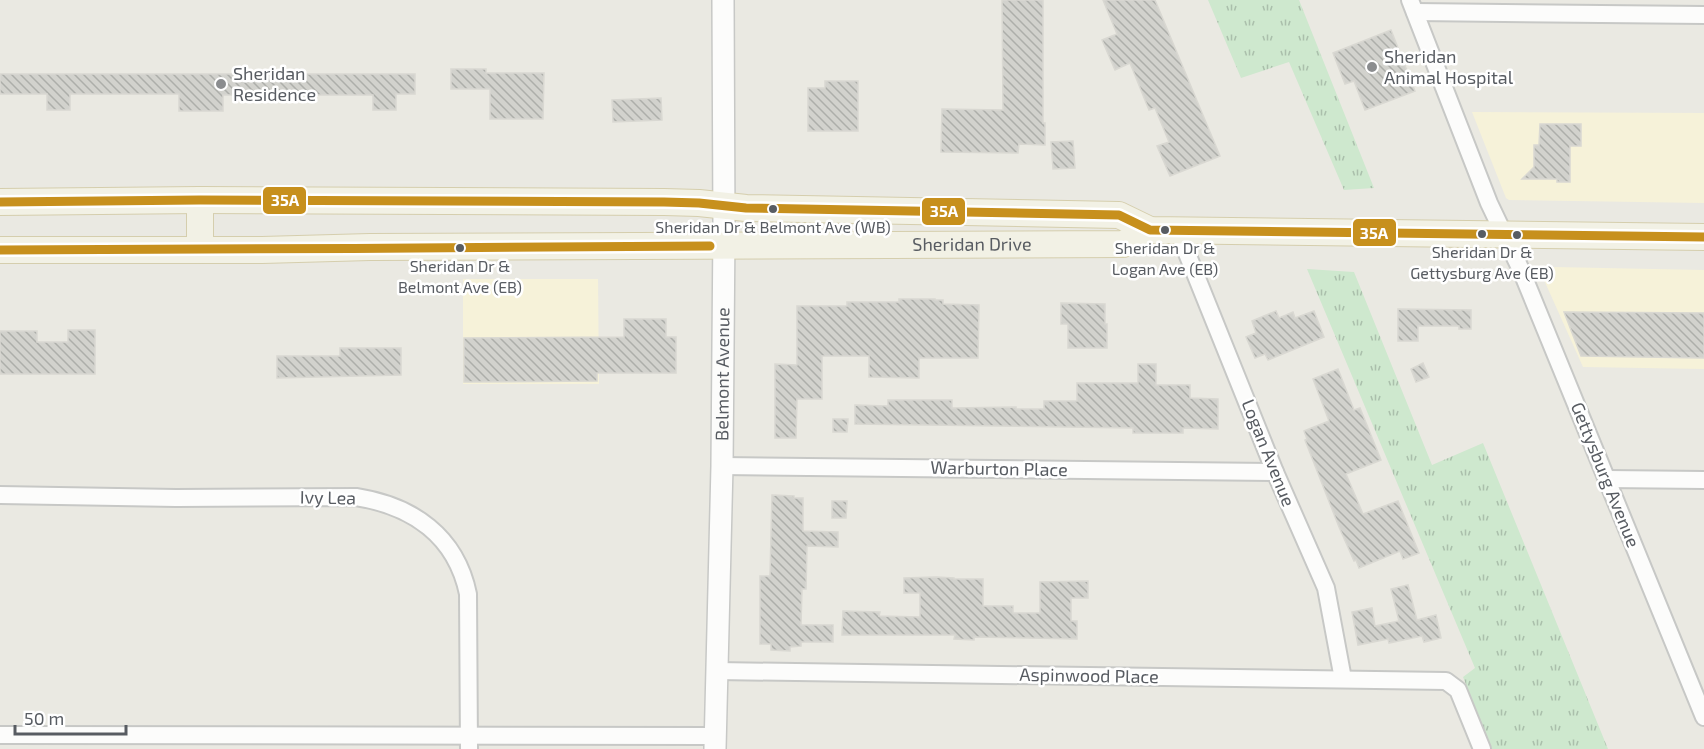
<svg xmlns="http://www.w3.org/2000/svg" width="1704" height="749" font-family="'Exo 2',sans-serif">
	<defs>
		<pattern id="grass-tufts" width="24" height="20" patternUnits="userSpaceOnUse" patternTransform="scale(1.5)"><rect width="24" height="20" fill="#cee8ce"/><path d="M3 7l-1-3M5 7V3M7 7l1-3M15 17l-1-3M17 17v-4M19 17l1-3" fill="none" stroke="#aabfab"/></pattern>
		<pattern id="building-back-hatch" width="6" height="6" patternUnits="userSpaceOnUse" patternTransform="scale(1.5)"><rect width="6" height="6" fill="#d2d2cd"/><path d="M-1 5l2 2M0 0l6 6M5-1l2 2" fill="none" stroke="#adaeaa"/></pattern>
	</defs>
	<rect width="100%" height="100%" fill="#eae9e2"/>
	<!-- commercial -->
	<g fill="#f6f2d9">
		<polygon points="1472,112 1704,113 1704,203 1509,200 1506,198"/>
		<polygon points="1553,267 1704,270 1704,369 1583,367 1544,280 1553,280"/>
		<polygon points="463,279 598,279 599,384 463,384"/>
	</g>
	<!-- grass -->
	<g fill="url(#grass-tufts)">
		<polygon points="1208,0 1299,0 1374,188 1344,190 1289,62 1241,78"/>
		<polygon points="1307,269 1354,272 1432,465 1483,443 1608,749 1492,749 1463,677 1475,668"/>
	</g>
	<!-- building -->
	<g fill="url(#building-back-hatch)" stroke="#d9d8d2" stroke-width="1.5">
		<polygon points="1002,0 1043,0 1043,123 1045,123 1045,145 1019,144 1018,153 941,152 942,109 1003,110"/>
		<polygon points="1103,0 1155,0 1220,156 1170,176 1157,146 1169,142 1155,108 1149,110 1130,63 1115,70 1102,40 1117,34"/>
		<polygon points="1391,30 1415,91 1365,110 1354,81 1345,84 1333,53"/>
		<polygon points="451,69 486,69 486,73 544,73 543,119 490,119 490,89 451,89"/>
		<polygon points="0,74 415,74 415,94 396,94 396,110 373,110 373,95 223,95 223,111 179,111 179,94 70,94 70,110 47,110 47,94 0,94"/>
		<polygon points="825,81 858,81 858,131 808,131 808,88 825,88"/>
		<polygon points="661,98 662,120 613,122 612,100"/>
		<polygon points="1540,124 1581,124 1581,146 1570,146 1570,182 1557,182 1557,179 1522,179 1534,167 1534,145 1539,145"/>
		<polygon points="1073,141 1075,168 1053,169 1051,142"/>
		<polygon points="899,299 935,299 935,300 943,300 943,304 979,305 978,358 919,358 919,378 869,377 869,356 822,356 822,399 797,399 796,438 775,438 775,364 797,365 797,306 847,306 847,302 899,302"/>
		<polygon points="1061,303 1105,304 1105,324 1107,324 1107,348 1068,348 1068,324 1061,324"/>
		<polygon points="1398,309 1471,310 1471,329 1459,329 1459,326 1418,326 1418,341 1398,341"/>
		<polygon points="1276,311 1279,318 1293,312 1295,318 1314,311 1324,337 1268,360 1265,354 1255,358 1246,337 1256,333 1252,321"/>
		<polygon points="1564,312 1704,313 1704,358 1581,356"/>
		<polygon points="624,319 666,319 666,337 676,337 676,373 597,373 597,381 464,382 464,338 624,337"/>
		<polygon points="68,330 95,330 95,374 0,374 0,331 37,331 37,342 68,342"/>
		<polygon points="340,348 401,348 401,375 277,378 277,356 340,356"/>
		<polygon points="1423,363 1429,377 1416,382 1411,369"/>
		<polygon points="1138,364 1156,364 1156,385 1190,385 1190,398 1218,399 1218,429 1183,428 1183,433 1133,433 1133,428 855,424 855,405 888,406 888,400 952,400 952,408 1016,407 1016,409 1044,409 1044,401 1077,401 1077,383 1138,383"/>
		<polygon points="1338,369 1354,410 1360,408 1381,460 1346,474 1363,514 1398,501 1419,553 1403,559 1400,551 1359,568 1356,560 1354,561 1339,527 1305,440 1307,439 1304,431 1329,421 1313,379"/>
		<polygon points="833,419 848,419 847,432 833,432"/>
		<polygon points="772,495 794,496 794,498 803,498 803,531 838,532 838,547 807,546 806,589 802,589 801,625 833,625 833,642 801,642 801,646 790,647 790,651 771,650 771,644 760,644 760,576 770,576"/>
		<polygon points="832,501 847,501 846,518 832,518"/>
		<polygon points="936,577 954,578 954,579 983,579 983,606 1013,606 1013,613 1040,613 1040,582 1088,581 1088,598 1071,598 1071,621 1077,621 1077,639 974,637 974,640 954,639 955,635 842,635 843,611 880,612 879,616 920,617 920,593 904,593 904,578"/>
		<polygon points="1408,585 1417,620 1436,615 1441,638 1424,642 1422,636 1389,643 1388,639 1358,645 1352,612 1372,608 1375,626 1399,621 1391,589"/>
	</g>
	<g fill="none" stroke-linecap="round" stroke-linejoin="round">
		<defs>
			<g id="minor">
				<polyline points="1410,0 1489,203 1521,270 1704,717"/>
				<polyline points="1415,12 1704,15"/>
				<polyline points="1178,231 1275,472 1326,588 1343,679"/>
				<polyline points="722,466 1275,472"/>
				<polyline points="1607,479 1704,480"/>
				<path d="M0,495L176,498L356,497C413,506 456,536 468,594L469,749"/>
				<polyline points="717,671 1446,681 1458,690 1482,749"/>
				<polyline points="0,735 715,736"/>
			</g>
			<g id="tertiary">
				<path id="s1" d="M715,749L722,466L724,227L723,0"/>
			</g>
			<g id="primary">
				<polyline points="0,202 200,200 664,202 699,203 746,208 1119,215 1150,230 1704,237"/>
				<path id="s2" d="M0,250H262L370,247L1123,244L1150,230"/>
				<polyline points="200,250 200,200"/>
			</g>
		</defs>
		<!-- minor casing -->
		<use href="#minor" stroke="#c7c8c6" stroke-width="20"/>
		<!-- tertiary casing -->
		<use href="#tertiary" stroke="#c7c8c6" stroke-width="24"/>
		<!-- primary casing -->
		<use href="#primary" stroke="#d5cead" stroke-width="28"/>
		<!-- minor -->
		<use href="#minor" stroke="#fcfcfb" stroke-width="16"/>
		<!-- tertiary -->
		<use href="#tertiary" stroke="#fcfcfb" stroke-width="21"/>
		<!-- primary -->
		<use href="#primary" stroke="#f2f1e5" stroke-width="26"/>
		<defs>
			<g id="bus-1">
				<polyline points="0,202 200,200 664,202 699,203 746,208 1119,215 1150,230 1704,237"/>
				<path d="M0,250C237,250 473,247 710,246"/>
			</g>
		</defs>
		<!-- bus-1 casing -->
		<use href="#bus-1" stroke="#fff" stroke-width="14"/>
		<!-- bus-1 -->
		<use href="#bus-1" stroke="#c7901d" stroke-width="9"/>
	</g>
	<!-- markers -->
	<g fill="#8b8d8f" stroke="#fff" stroke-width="2">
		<circle cx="1372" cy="67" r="6"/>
		<circle cx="221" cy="84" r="6"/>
	</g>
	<g fill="#585c62" stroke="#fff" stroke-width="2">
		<circle cx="773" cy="209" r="5"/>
		<circle cx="1165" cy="230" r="5"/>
		<circle cx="1482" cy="234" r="5"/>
		<circle cx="1517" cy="235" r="5"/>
		<circle cx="460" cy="248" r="5"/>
	</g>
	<g text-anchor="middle" stroke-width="5" stroke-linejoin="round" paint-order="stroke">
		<!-- bus labels -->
		<g font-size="16" fill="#585c62" stroke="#fff">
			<text x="773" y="233">Sheridan Dr &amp; Belmont Ave (WB)</text>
			<text x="1165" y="254">Sheridan Dr &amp;<tspan x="1165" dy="21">Logan Ave (EB)</tspan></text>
			<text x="1482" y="258">Sheridan Dr &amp;<tspan x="1482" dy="21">Gettysburg Ave (EB)</tspan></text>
			<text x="460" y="272">Sheridan Dr &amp;<tspan x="460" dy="21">Belmont Ave (EB)</tspan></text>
		</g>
		<!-- poi labels -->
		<g font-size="18" fill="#585c62" stroke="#fff" text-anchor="start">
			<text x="1384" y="63">Sheridan<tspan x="1384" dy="21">Animal Hospital</tspan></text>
			<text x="233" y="80">Sheridan<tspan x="233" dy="21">Residence</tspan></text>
		</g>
		<!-- street labels -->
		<g font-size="18" fill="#585c62" stroke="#fff">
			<text dy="6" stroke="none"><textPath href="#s2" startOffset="972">Sheridan Drive</textPath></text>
			<text dy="6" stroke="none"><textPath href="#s1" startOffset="375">Belmont Avenue</textPath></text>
			<text transform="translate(1268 453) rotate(68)" y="6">Logan Avenue</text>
			<text transform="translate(999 469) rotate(1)" y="6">Warburton Place</text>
			<text transform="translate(1605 475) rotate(68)" y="6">Gettysburg Avenue</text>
			<text transform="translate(328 498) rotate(1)" y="6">Ivy Lea</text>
			<text transform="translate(1089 676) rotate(1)" y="6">Aspinwood Place</text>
		</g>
	</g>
	<g stroke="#fff" stroke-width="2">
		<rect x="262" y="186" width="45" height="29" rx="6" fill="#c7901d"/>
		<rect x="921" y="197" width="45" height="29" rx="6" fill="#c7901d"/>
		<rect x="1352" y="218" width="45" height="29" rx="6" fill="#c7901d"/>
	</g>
	<g font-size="16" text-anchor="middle" font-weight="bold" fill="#fff">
		<text x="285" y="206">35A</text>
		<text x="944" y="217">35A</text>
		<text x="1374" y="239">35A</text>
	</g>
	<!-- scale -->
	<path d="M15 725v9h111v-9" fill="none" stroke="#585c62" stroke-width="3"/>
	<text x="24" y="725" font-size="18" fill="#585c62" stroke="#ffffff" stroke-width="4.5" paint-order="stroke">50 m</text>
</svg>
